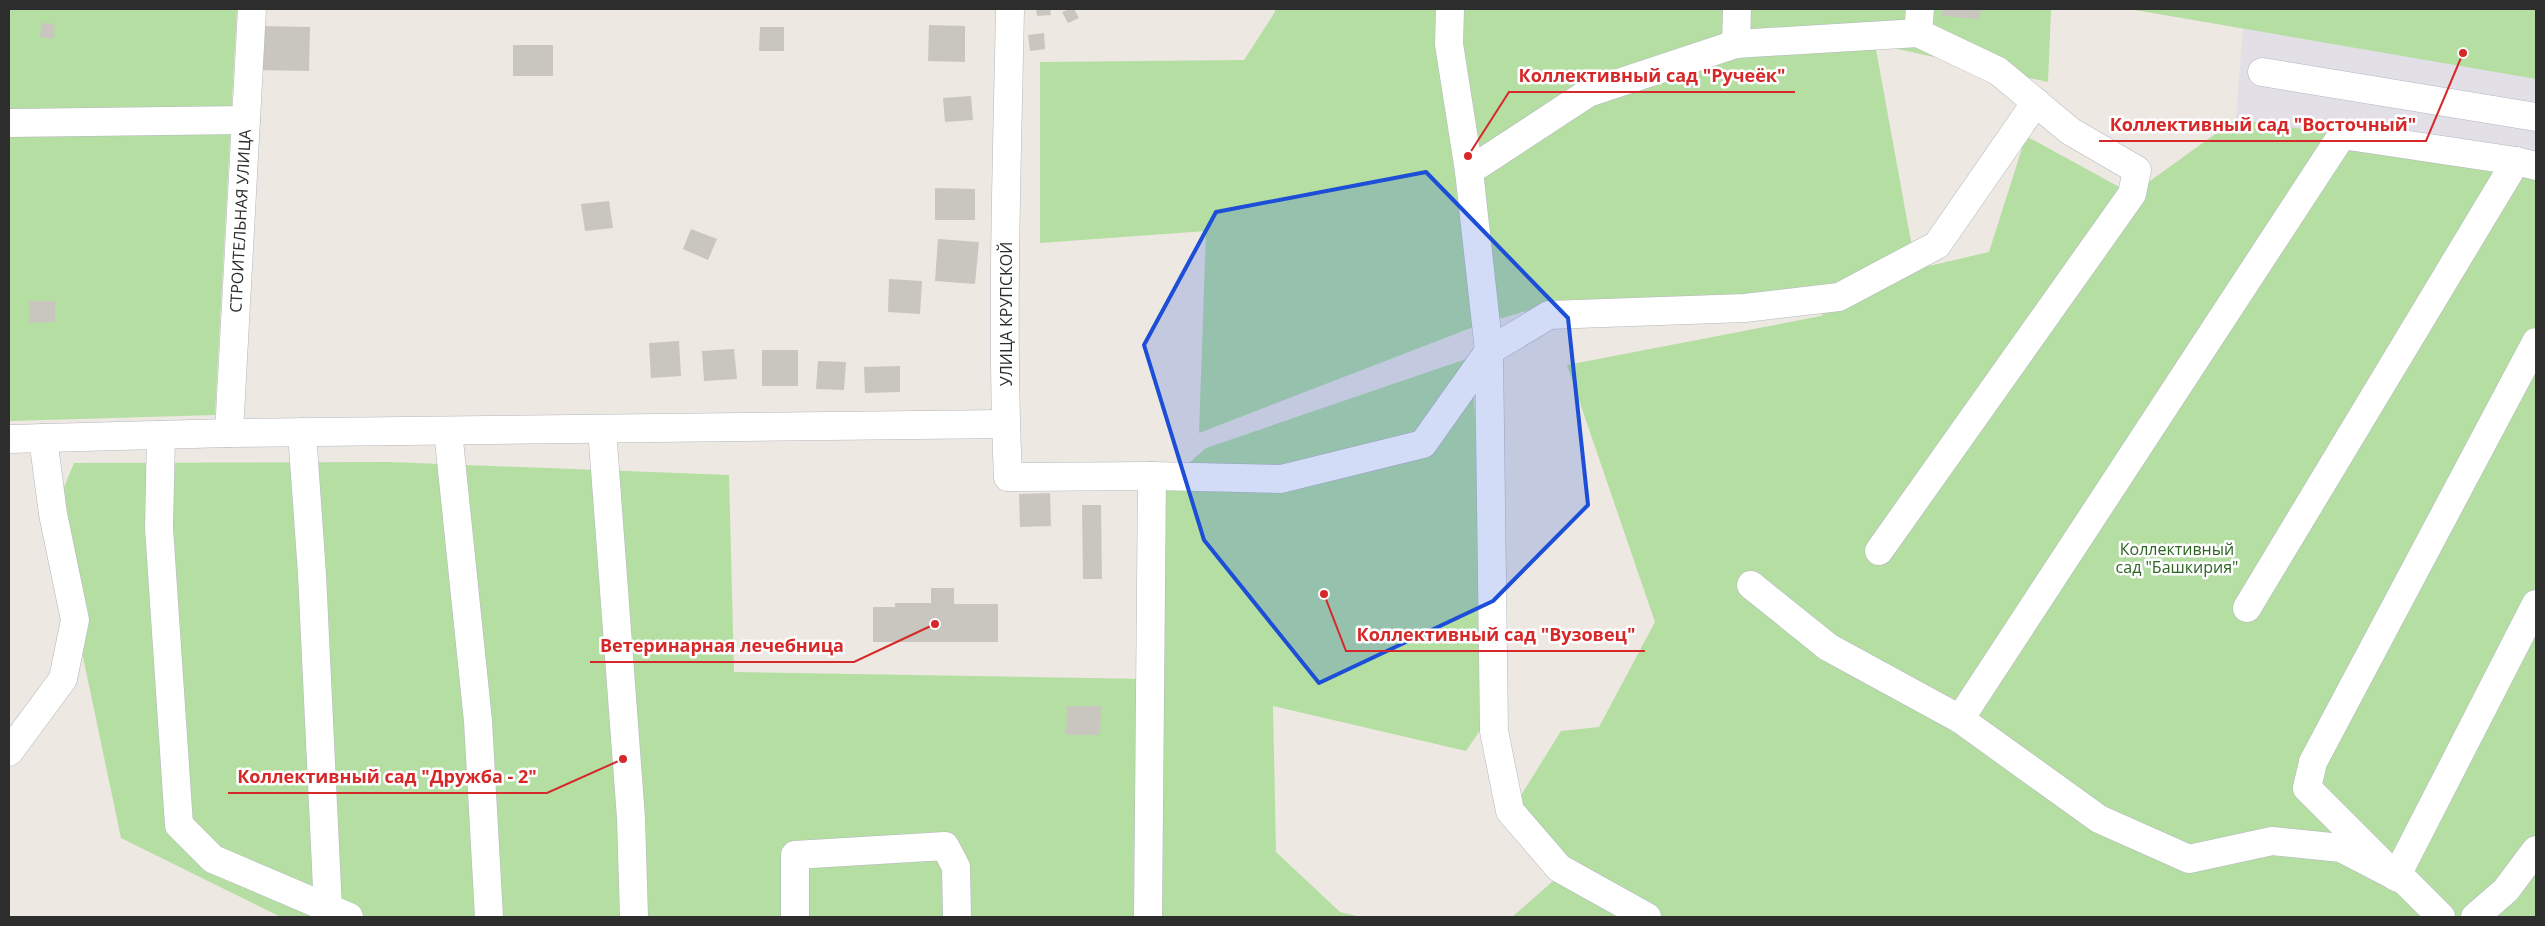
<svg xmlns="http://www.w3.org/2000/svg" width="2545" height="926" font-family="'Open Sans',sans-serif">
	<rect width="100%" height="100%" fill="#ede8e1"/>
	<!-- industrial -->
	<polygon fill="#e2e0e6" points="2243,27 2536,79 2536,164 2236,119"/>
	<!-- green -->
	<g fill="#b5dea3">
		<polygon points="9,9 237,9 215,415 9,421"/>
		<polygon points="1275,9 2051,9 2048,82 1875,44 1916,269 1989,252 2026,136 2132,194 2236,119 2536,164 2536,917 1654,917 1599,887 1515,805 1561,731 1599,727 1655,622 1567,365 1821,316 1839,298 1553,303 1476,326 1199,433 1206,231 1040,243 1040,62 1244,60 1275,12"/>
		<polygon points="2129,9 2536,9 2536,79"/>
		<polygon points="1472,357 1490,716 1466,751 1273,706 1276,852 1340,912 1361,917 1157,917 1166,483 1206,448"/>
		<polygon points="389,462 729,475 734,672 1145,679 1139,917 281,917 121,838 53,514 74,463"/>
		<polygon points="1560,875 1637,917 1512,917"/>
	</g>
	<!-- building -->
	<g fill="#c9c6bf">
		<polygon points="1036,9 1050,9 1051,15 1037,16"/>
		<polygon points="1070,9 1074,9 1079,18 1068,23 1062,12"/>
		<polygon points="1943,9 1981,9 1980,19 1942,16"/>
		<polygon points="41,23 55,24 53,39 40,37"/>
		<polygon points="929,25 965,26 965,62 928,61"/>
		<polygon points="257,26 310,27 309,71 256,70"/>
		<polygon points="760,27 784,27 784,51 759,51"/>
		<polygon points="1044,33 1045,49 1030,51 1028,35"/>
		<rect x="513" y="45" width="40" height="31"/>
		<polygon points="971,96 973,120 945,122 943,98"/>
		<polygon points="935,188 975,189 975,220 935,220"/>
		<polygon points="609,201 613,228 585,231 581,204"/>
		<polygon points="691,229 717,239 708,260 683,249"/>
		<polygon points="938,239 979,242 975,284 935,281"/>
		<polygon points="889,279 922,281 920,314 888,312"/>
		<polygon points="29,301 55,301 55,322 29,323"/>
		<polygon points="679,341 681,376 651,378 649,343"/>
		<polygon points="734,349 737,379 704,381 702,351"/>
		<rect x="762" y="350" width="36" height="36"/>
		<polygon points="818,361 846,362 844,390 816,389"/>
		<polygon points="900,366 900,392 865,393 864,367"/>
		<polygon points="1050,493 1051,526 1020,527 1019,494"/>
		<polygon points="1082,505 1101,505 1102,579 1083,579"/>
		<polygon points="931,588 954,588 954,604 998,604 998,642 873,642 873,607 895,607 895,603 931,603"/>
		<polygon points="1067,706 1101,706 1100,735 1066,735"/>
	</g>
	<g fill="none" stroke-linecap="round" stroke-linejoin="round">
		<defs>
			<g id="minor">
				<path d="M1010,9C1007,165 1001,321 1008,477L1152,476L1281,479L1423,444L1489,351L1549,315L1745,308L1839,297L1937,245L2036,102"/>
				<polyline points="1450,9 1449,44 1469,171 1489,351 1494,731 1510,811 1559,868 1647,917"/>
				<polyline points="1736,44 1737,9"/>
				<polyline points="2262,72 2536,117"/>
				<polyline points="9,123 246,120"/>
				<polyline points="1469,171 1588,93 1736,44 1918,33 1920,9"/>
				<polyline points="2536,342 2313,762 2307,788 2396,877 2536,604"/>
				<polyline points="602,429 631,818 634,917"/>
				<polyline points="448,431 478,721 489,917"/>
				<polyline points="302,432 312,574 328,909"/>
				<polyline points="229,433 252,9"/>
				<polyline points="161,435 159,528 179,825 213,859 349,917"/>
				<polyline points="9,439 229,433 1006,424"/>
				<polyline points="1879,551 2132,194 2137,170 2070,131 1998,71 1918,33"/>
				<polyline points="1751,585 1828,647 1960,719 2099,819 2189,859 2272,841 2341,848 2405,881 2441,917"/>
				<polyline points="2247,608 2516,161"/>
				<polyline points="1960,719 2342,135 2516,161 2536,166"/>
				<polyline points="9,752 63,679 75,620 53,514 43,438"/>
				<polyline points="795,917 795,855 945,846 956,867 957,917"/>
				<polyline points="1148,917 1152,476"/>
				<polyline points="2475,917 2506,890 2536,850"/>
			</g>
		</defs>
		<!-- minor casing -->
		<use href="#minor" stroke="#b4b6bf" stroke-width="29"/>
		<!-- minor -->
		<use href="#minor" stroke="#fff" stroke-width="28"/>
	</g>
	<!-- marked area -->
	<path fill="#1d4ed8" fill-opacity="0.2" stroke="#1d4ed8" stroke-width="4" stroke-linejoin="round" d="M1426,172L1568,318L1588,505L1493,601L1319,683L1204,540L1144,345L1216,212Z"/>
	<g text-anchor="middle" stroke-width="5" stroke-linejoin="round" paint-order="stroke">
		<!-- street labels -->
		<g font-size="16" fill="#2d2d2d" stroke="#fff">
			<text transform="translate(240 221) rotate(-87)" y="6">СТРОИТЕЛЬНАЯ УЛИЦА</text>
			<text transform="translate(1006 314) rotate(-90)" y="6">УЛИЦА КРУПСКОЙ</text>
		</g>
		<!-- park labels -->
		<g font-size="16" fill="#2d6422" stroke="#fff">
			<text x="2177" y="555">Коллективный<tspan x="2177" dy="18">сад "Башкирия"</tspan></text>
		</g>
	</g>
	<!-- callouts -->
	<path fill="none" stroke="#d62828" stroke-width="2" d="M1468 156L1509 92H1795M2463 53L2426 141H2099M1324 594L1346 651H1645M935 624L854 662H590M623 759L547 793H228"/>
	<g fill="#d62828" stroke="#fff" stroke-width="2">
		<circle cx="1468" cy="156" r="5"/>
		<circle cx="2463" cy="53" r="5"/>
		<circle cx="1324" cy="594" r="5"/>
		<circle cx="935" cy="624" r="5"/>
		<circle cx="623" cy="759" r="5"/>
	</g>
	<g font-size="18" text-anchor="middle" font-weight="bold" fill="#d62828" stroke="#fff" stroke-width="5" stroke-linejoin="round" paint-order="stroke">
		<text x="1652" y="82">Коллективный сад "Ручеёк"</text>
		<text x="2263" y="131">Коллективный сад "Восточный"</text>
		<text x="1496" y="641">Коллективный сад "Вузовец"</text>
		<text x="722" y="652">Ветеринарная лечебница</text>
		<text x="387" y="783">Коллективный сад "Дружба - 2"</text>
	</g>
	<!-- border -->
	<rect width="2545" height="926" fill="none" stroke="#2d2d2d" stroke-width="20"/>
</svg>
